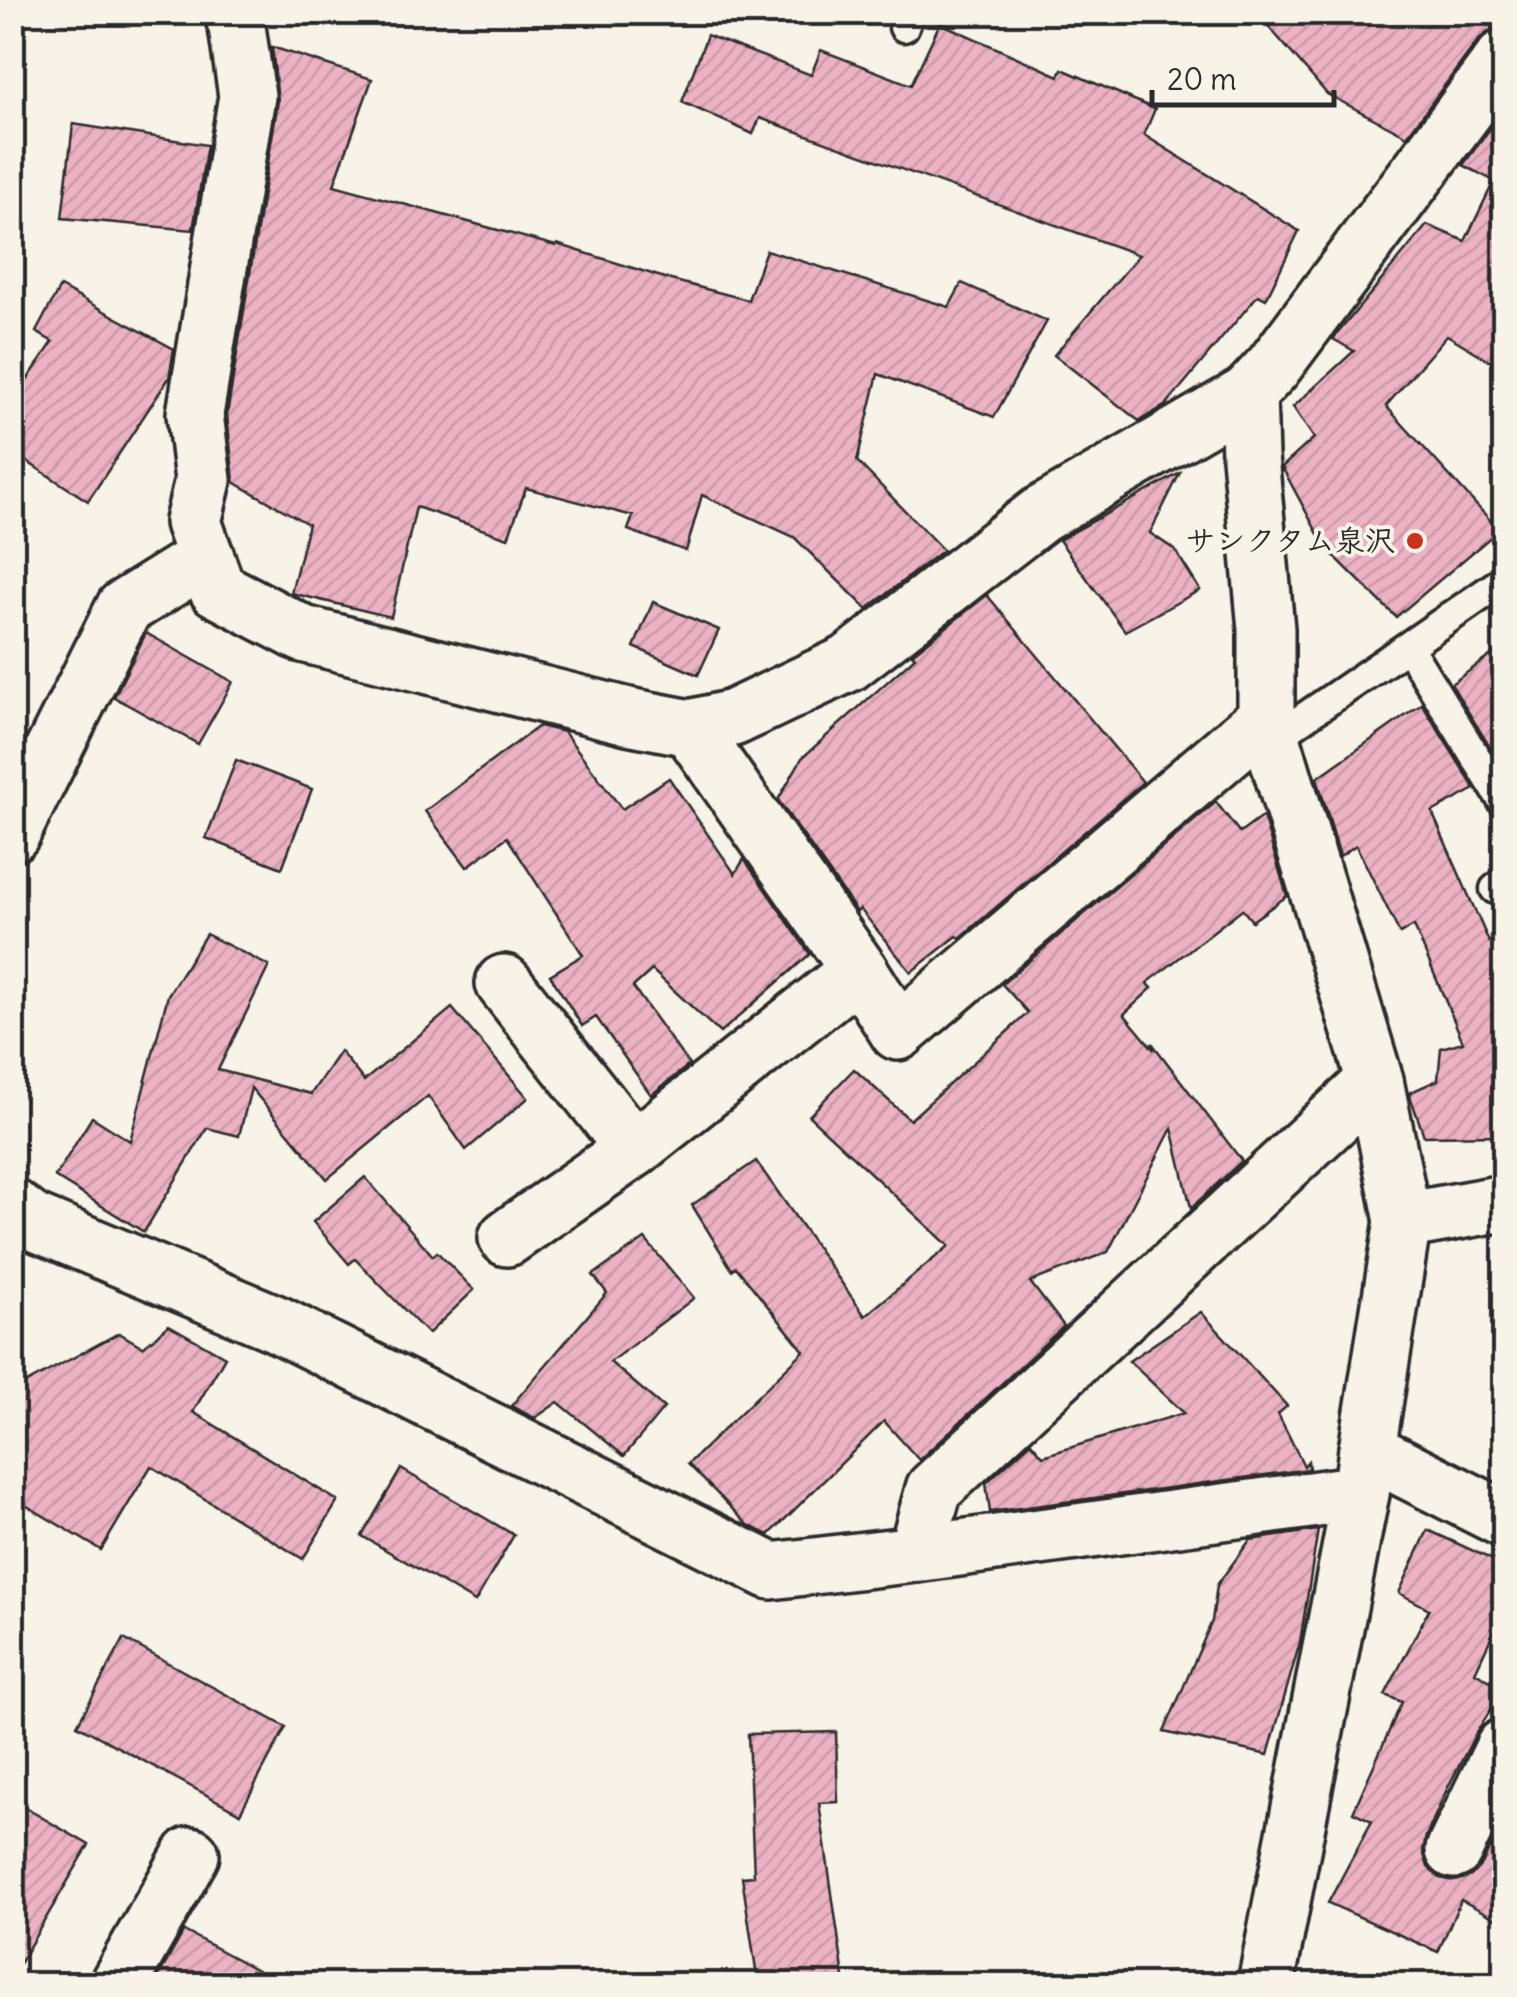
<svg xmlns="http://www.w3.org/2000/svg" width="1517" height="1997" font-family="Delius,'Klee One',sans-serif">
	<defs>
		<pattern id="building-hatch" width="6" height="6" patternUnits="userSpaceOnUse" patternTransform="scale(2.5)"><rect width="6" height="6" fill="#ecb2c4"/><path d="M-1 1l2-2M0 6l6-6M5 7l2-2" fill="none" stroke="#cb99a9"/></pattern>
	</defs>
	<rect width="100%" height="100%" fill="#f7f3e8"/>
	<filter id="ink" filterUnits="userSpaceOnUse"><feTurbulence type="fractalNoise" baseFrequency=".01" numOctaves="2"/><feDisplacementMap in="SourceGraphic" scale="20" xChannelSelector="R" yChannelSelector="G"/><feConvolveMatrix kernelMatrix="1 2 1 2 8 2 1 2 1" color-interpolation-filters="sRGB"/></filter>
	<g filter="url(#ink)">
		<!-- building -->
		<g fill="url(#building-hatch)" stroke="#2b2b2b" stroke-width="2.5">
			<polygon points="1256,12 1504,12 1504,27 1491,30 1479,39 1407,136 1327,94"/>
			<polygon points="940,23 1059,76 1062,69 1155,109 1144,135 1299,231 1266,299 1258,295 1166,405 1139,421 1054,355 1139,255 760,118 753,134 682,102 707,35 811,75 821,50 911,85"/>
			<polygon points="272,47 372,79 334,185 556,246 557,244 671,280 748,300 766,250 949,307 962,283 1047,321 994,417 878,374 857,461 943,550 867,609 794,537 702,495 686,551 628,530 633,516 526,488 508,538 416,507 391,617 291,593 308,524 234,482 227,415 278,101"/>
			<polygon points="1504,110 1504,369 1447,335 1386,406 1499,530 1396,617 1325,547 1282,467 1314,438 1293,407 1354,351 1333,339 1427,225 1465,241 1494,181 1463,165"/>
			<polygon points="73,124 207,145 193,230 62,218"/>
			<polygon points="60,287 174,349 169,378 88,501 12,452 12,402 53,342 36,332"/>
			<polygon points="1180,473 1150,533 1175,550 1200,590 1125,631 1059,540"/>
			<polygon points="987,595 1143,782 960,938 957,936 911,972 860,909 857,912 778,800 802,758 915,657 912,654"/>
			<polygon points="653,602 719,630 698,675 634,647"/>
			<polygon points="146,633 233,682 198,744 114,697"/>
			<polygon points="1504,646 1504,770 1451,684"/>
			<polygon points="1422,704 1475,789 1432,812 1489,942 1504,934 1504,1139 1503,1135 1424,1136 1409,1093 1438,1080 1441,1048 1463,1042 1414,926 1400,934 1356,845 1340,856 1317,778"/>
			<polygon points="539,726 564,732 622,809 669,778 735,874 744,859 810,954 720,1033 652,970 633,987 689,1065 651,1095 596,1017 582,1026 550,975 583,955 507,837 467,867 425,811"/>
			<polygon points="236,760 312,789 282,868 206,838"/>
			<polygon points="1216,802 1240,833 1263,816 1287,896 1252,921 1242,909 1147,983 1152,988 1124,1014 1154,1050 1152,1043 1242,1161 1191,1208 1172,1128 1108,1252 1030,1282 1064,1326 919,1460 884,1421 769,1535 748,1525 688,1464 804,1351 736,1267 732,1270 692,1205 756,1161 865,1316 949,1246 809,1116 854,1069 910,1120 1028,1013 1002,984"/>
			<polygon points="206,934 269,966 218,1070 311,1094 340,1051 364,1081 452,1008 528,1098 466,1150 428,1096 327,1179 251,1088 239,1136 207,1128 144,1232 55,1177 92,1117 130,1141 168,995"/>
			<polygon points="365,1177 433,1256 437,1252 474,1290 428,1334 355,1259 349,1264 313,1222"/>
			<polygon points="645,1239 694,1298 610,1362 664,1408 624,1456 558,1402 535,1418 511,1406 607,1293 593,1275"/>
			<polygon points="1201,1312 1287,1406 1278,1414 1304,1466 1308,1461 1309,1469 990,1512 986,1483 1031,1442 1043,1456 1184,1413 1129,1361"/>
			<polygon points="169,1325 225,1357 193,1412 338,1501 303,1559 151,1466 101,1550 12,1497 12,1415 21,1386 119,1333 143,1347"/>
			<polygon points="401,1469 514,1535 475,1602 362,1536"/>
			<polygon points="1318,1530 1300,1642 1268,1755 1164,1732 1212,1621 1217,1585 1250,1540"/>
			<polygon points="1428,1530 1504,1565 1504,1610 1475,1672 1504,1689 1476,1733 1448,1787 1426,1836 1423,1851 1428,1867 1440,1878 1455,1881 1471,1876 1482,1864 1504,1818 1504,1923 1461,1900 1438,1952 1328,1903 1372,1821 1353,1812 1402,1702 1385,1695 1429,1609 1399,1593"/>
			<polygon points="124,1639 286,1727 240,1813 77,1725"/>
			<polygon points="836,1732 838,1802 819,1803 845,1984 758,1984 742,1877 754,1876 748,1734"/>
			<polygon points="12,1800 89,1845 12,1976"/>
			<polygon points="184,1931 283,1984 154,1984"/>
		</g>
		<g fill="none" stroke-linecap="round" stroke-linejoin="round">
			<defs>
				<g id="lane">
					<polyline points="904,27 910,12"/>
					<polyline points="1408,647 1504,803"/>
					<polyline points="1273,739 1504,580"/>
					<polyline points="1495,889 1504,882"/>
				</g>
				<g id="street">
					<polyline points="232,12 237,27 247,96 195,414 203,480 193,522 217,589 303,634 628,716 690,728 733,718 849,663 1040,515 1248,394"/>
					<polyline points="1504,58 1273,367 1248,394 1250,457 1266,629 1266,718 1375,1081 1403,1221 1504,1203"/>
					<polyline points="12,833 124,608 206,557"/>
					<polyline points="859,970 898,1032 1266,718"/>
					<polyline points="504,983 634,1149"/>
					<polyline points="12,1207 31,1221 277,1324 771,1571 916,1554 1361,1493 1367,1450"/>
					<polyline points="1403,1221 1367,1450 1504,1519"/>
					<polyline points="507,1238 634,1149 859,970 690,728"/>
					<polyline points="916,1554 934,1489 1375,1081"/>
					<polyline points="1454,1850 1504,1747"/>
					<polyline points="118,1984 191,1855"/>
					<polyline points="1266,1984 1361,1493"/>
				</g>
			</defs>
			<!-- lane casing -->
			<use href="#lane" stroke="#2b2b2b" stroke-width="35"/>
			<!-- street casing -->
			<use href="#street" stroke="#2b2b2b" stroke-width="62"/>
			<!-- lane -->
			<use href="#lane" stroke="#f7f3e8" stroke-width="28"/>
			<!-- street -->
			<use href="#street" stroke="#f7f3e8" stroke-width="55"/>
		</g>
	</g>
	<!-- markers -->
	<circle fill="#c8321e" stroke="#f7f3e8" stroke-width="4" cx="1415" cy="541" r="10"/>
	<g text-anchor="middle" stroke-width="8" stroke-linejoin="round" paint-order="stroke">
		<!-- poi labels -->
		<g font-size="30" font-weight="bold" fill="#2b2b2b" stroke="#f7f3e8" text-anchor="end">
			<text x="1395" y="551">サンクタム泉沢</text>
		</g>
	</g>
	<!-- margin -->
	<rect width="1517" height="1997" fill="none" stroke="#f7f3e8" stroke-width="50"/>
	<rect x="25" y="25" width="1467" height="1947" fill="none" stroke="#2b2b2b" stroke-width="4" filter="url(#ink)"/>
	<!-- scale -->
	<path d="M1152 90v15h182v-15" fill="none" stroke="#2b2b2b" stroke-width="5"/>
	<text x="1167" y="90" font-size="30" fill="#2b2b2b" stroke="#f7f3e8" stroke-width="8" paint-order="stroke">20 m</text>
</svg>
